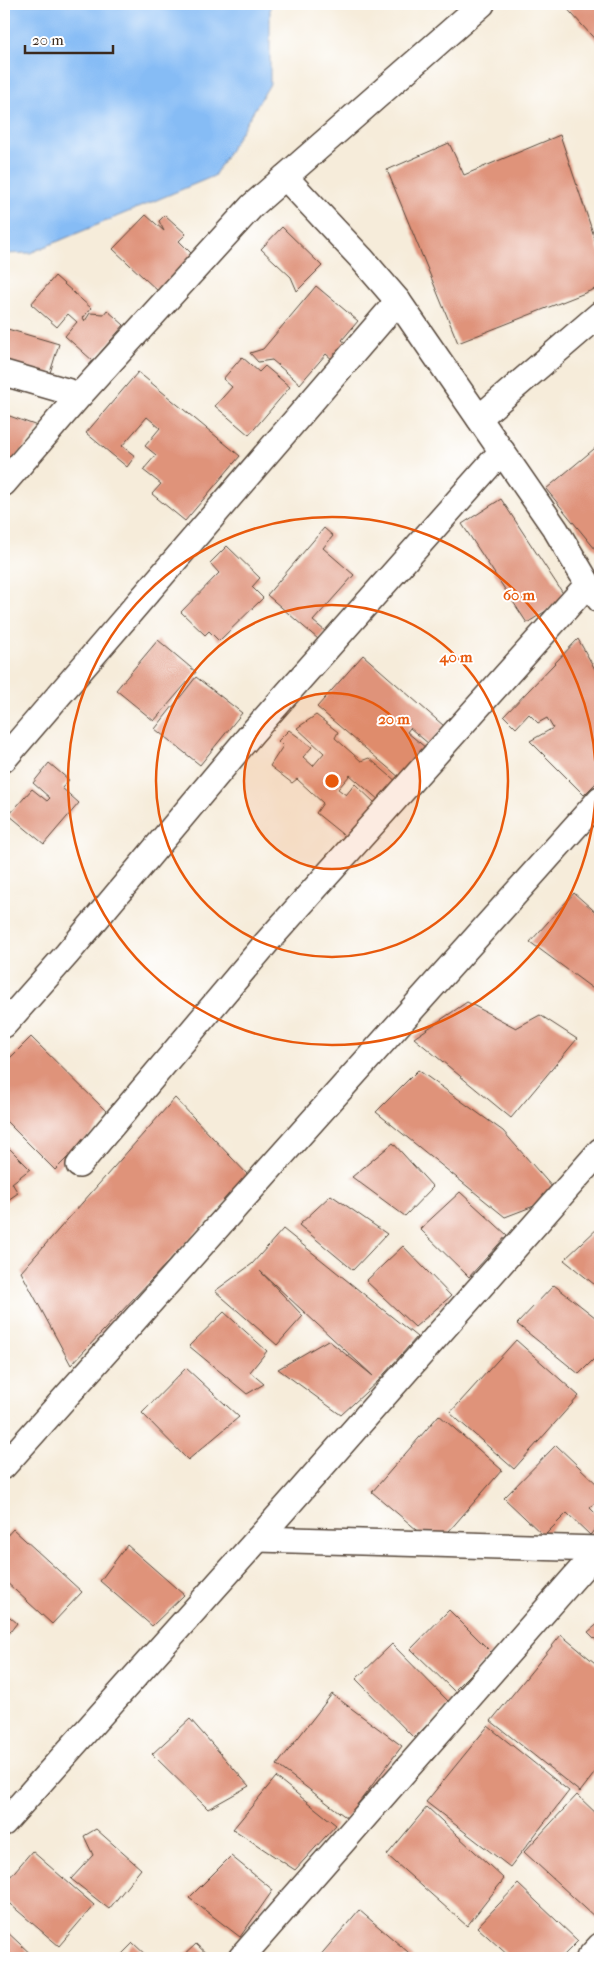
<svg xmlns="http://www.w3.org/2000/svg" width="604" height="1962" font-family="'IM FELL French Canon',serif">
	<rect width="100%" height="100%" fill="#fff"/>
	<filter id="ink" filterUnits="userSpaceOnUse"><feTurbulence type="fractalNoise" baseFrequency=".02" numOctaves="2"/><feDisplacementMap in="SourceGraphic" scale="10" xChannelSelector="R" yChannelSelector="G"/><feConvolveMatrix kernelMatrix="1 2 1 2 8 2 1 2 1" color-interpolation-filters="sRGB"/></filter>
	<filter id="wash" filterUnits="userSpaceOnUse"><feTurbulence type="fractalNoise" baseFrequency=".0096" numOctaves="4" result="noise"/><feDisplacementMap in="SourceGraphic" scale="20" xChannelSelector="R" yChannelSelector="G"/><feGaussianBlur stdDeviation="1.12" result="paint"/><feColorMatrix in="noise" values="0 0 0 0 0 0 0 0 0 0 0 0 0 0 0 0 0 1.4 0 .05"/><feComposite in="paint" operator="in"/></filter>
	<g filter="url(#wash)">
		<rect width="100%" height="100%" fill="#f6ecda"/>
		<!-- water -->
		<polygon fill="#86bcf5" stroke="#60738a" points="4,4 270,4 270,84 214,176 30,253 4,254"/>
		<g id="blocks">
			<!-- building -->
			<g fill="#df937a">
				<polygon points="563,4 600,4 600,45"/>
				<polygon points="560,135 600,254 600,287 458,343 387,170 449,143 464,175"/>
				<polygon points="146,215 164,231 159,221 165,215 186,234 179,241 194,256 159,292 113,249"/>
				<polygon points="282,227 322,266 297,291 291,277 261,249"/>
				<polygon points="55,276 91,308 83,318 85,321 90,313 104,314 107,310 124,325 93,361 65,336 77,322 68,314 57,327 31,304"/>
				<polygon points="316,286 358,321 342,340 347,344 333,360 326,354 300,384 272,360 258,362 250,353 263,349"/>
				<polygon points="4,328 59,344 49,376 4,363"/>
				<polygon points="242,357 259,372 265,366 290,387 249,435 215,406 232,387 223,379"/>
				<polygon points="138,372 240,456 185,521 152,494 161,484 143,470 156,455 145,446 160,428 147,417 122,446 135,456 127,467 86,433"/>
				<polygon points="4,414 40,427 4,473"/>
				<polygon points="600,444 600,555 546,489"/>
				<polygon points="501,499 566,598 527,623 462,524"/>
				<polygon points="324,528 333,536 323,548 354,575 313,621 325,631 318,639 267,595"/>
				<polygon points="227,546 260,578 252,587 263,598 219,641 209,631 205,635 181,612 219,573 210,563"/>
				<polygon points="578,639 600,678 600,779 584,795 530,741 553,728 547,718 538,723 529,714 516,728 504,716"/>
				<polygon points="158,640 196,672 154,721 116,690"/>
				<polygon points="363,655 444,726 429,744 410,728 407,732 426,748 400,778 317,707"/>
				<polygon points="196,677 242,713 200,765 155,729"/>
				<polygon points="316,715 338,732 335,738 361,761 369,758 397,782 380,801 350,775 338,789 346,795 355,784 376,804 347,838 316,813 323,803 297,779 292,783 270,766 283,746 278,741 289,730 312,747 303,757 313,766 324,753 297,728"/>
				<polygon points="49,763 69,780 62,788 79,803 44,844 9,815 32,789 47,801 50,798 33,783"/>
				<polygon points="574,893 600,916 600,994 530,942"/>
				<polygon points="467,1002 516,1028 540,1015 577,1039 511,1118 414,1038"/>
				<polygon points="31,1037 110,1115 55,1170 4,1119 4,1064"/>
				<polygon points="418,1070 503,1131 560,1196 505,1217 376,1112"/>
				<polygon points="175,1098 249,1176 71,1365 21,1272"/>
				<polygon points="4,1143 30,1169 12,1183 18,1193 5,1202 4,1200"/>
				<polygon points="393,1143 433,1187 405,1216 352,1177"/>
				<polygon points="460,1192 507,1235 469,1277 420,1229"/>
				<polygon points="331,1195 387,1234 353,1270 299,1225"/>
				<polygon points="600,1226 600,1289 564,1260"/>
				<polygon points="283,1229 417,1337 378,1381 341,1415 278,1369 328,1340 373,1376 260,1271 303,1316 277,1345 215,1291 252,1264"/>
				<polygon points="403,1246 451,1296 415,1327 366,1281"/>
				<polygon points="554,1285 600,1321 600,1353 579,1374 517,1324"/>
				<polygon points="224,1312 267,1351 250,1372 264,1384 247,1394 189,1346"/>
				<polygon points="516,1340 579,1396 514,1469 450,1413"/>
				<polygon points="186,1368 239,1417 188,1460 142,1413"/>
				<polygon points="439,1415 502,1470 436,1546 372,1492"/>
				<polygon points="556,1445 600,1487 600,1497 590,1508 600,1518 600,1524 590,1535 567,1513 544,1536 504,1498"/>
				<polygon points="13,1529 82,1592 52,1624 4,1580 4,1539"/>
				<polygon points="127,1545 184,1595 152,1626 100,1581"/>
				<polygon points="449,1610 492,1653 454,1691 411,1649"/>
				<polygon points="4,1612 17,1623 4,1640"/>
				<polygon points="600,1622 600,1644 588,1632"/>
				<polygon points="561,1635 600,1667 600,1766 580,1792 491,1721"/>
				<polygon points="392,1644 450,1703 414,1738 356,1679"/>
				<polygon points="332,1694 402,1746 347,1818 277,1765"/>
				<polygon points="190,1719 249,1786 208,1809 152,1754"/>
				<polygon points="488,1726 569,1791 510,1867 426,1802"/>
				<polygon points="276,1777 336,1825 295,1870 233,1829"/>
				<polygon points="577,1795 600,1817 600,1915 597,1919 524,1852"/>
				<polygon points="427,1807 504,1879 467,1926 387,1855"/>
				<polygon points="96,1829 141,1869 109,1909 71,1879 93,1855 84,1836"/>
				<polygon points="32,1851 94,1905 59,1946 4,1899 4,1884"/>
				<polygon points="231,1856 273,1890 240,1937 189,1898"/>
				<polygon points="518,1884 578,1941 561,1958 511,1958 477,1927"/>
				<polygon points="359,1910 415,1958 318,1958"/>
				<polygon points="4,1929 35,1958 4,1958"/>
				<polygon points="133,1943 149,1958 118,1958"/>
				<polygon points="196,1944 211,1958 181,1958"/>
			</g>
		</g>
	</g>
	<g filter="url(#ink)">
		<use href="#blocks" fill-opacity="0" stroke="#57473a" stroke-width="1"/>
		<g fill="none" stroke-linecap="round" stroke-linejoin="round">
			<defs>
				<g id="minor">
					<polyline points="285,177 482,4"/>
					<polyline points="4,373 80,395"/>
					<polyline points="479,418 600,314"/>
					<polyline points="4,483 80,395 252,206 285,177 361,258 398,301 556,530 588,584 600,600"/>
					<polyline points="4,759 398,301"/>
					<polyline points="4,1025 67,954 252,733 502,451"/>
					<polyline points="79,1165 267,942 588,584"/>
					<polyline points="4,1466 600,799"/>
					<polyline points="258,1539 600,1549"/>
					<polyline points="4,1823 258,1539 600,1151"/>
					<polyline points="241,1958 600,1548"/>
					<polyline points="589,1958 600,1946"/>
				</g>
			</defs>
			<!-- minor casing -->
			<use href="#minor" stroke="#57473a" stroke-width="28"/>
			<!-- minor -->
			<use href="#minor" stroke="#fff" stroke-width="25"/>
		</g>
	</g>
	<!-- distance rings -->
	<circle cx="332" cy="781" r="88" fill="#e8590c" fill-opacity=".12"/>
	<g fill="none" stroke="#e8590c" stroke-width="2.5">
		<circle cx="332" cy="781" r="88"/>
		<circle cx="332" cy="781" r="176"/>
		<circle cx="332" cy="781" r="264"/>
	</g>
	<circle cx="332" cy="781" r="8" fill="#e8590c" stroke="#fff" stroke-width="2.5"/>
	<g font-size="15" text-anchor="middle" font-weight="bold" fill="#e8590c" stroke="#fff" stroke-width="4" stroke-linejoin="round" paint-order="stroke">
		<text x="519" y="600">60 m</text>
		<text x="456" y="662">40 m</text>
		<text x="394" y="724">20 m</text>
	</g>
	<!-- margin -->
	<rect width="604" height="1962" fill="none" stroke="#fff" stroke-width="20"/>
	<!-- scale -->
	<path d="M25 45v8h88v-8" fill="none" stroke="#3b2a1e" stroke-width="2.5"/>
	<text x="32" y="45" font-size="15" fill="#3b2a1e" stroke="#ffffff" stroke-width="4" paint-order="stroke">20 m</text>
</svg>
